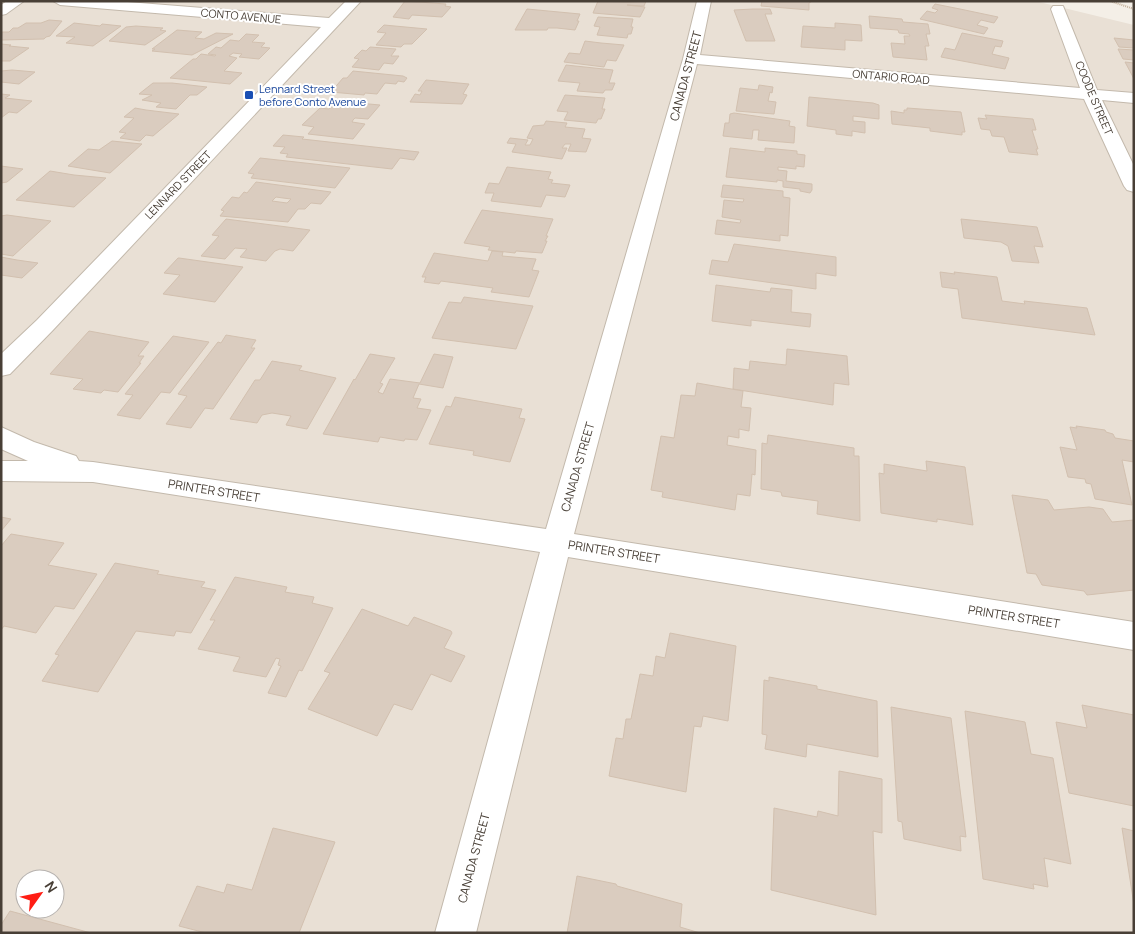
<svg xmlns="http://www.w3.org/2000/svg" width="1135" height="934" font-family="Manrope,sans-serif">
	<rect width="100%" height="100%" fill="#f4efe7"/>
	<!-- residential -->
	<path fill="#e9e0d5" fill-rule="evenodd" d="M1,1H1035L1134,25V933H1ZM25,879H55V909H25Z"/>
	<!-- building -->
	<g fill="#daccbf" stroke="#d2c0af" fill-rule="evenodd">
		<polygon points="405,1 446,4 445,6 451,7 442,17 412,15 409,19 393,17"/>
		<polygon points="598,1 628,2 646,1 644,6 627,5 645,7 640,17 593,13"/>
		<polygon points="762,1 812,1 809,3 809,10 761,6"/>
		<polygon points="935,4 960,9 998,17 994,23 981,20 977,25 988,28 984,34 920,19 927,11 935,13 938,10 932,8"/>
		<polygon points="527,9 580,14 577,21 579,21 575,30 557,28 548,28 547,30 515,30"/>
		<polygon points="753,9 770,9 772,14 765,14 775,41 746,41 734,10"/>
		<polygon points="869,16 902,19 903,22 928,24 930,34 926,34 929,46 925,46 927,60 893,57 891,43 905,44 904,36 910,36 909,34 899,33 898,30 870,28"/>
		<polygon points="598,17 633,19 631,27 633,27 631,34 628,34 627,38 597,35 600,27 594,26"/>
		<polygon points="49,20 62,21 50,36 46,37 44,39 1,40 2,32 9,32 13,28 18,28 26,23 41,23"/>
		<polygon points="74,23 100,26 102,24 121,26 93,46 66,43 75,37 56,36"/>
		<polygon points="835,23 861,25 862,41 845,40 845,50 801,47 803,26 835,28"/>
		<polygon points="384,25 427,29 412,44 404,44 401,47 376,45 386,33 377,32"/>
		<polygon points="136,26 163,28 160,30 166,31 145,45 109,41 126,27"/>
		<polygon points="177,30 202,32 195,38 204,39 216,33 233,34 192,55 152,51 155,49 152,49"/>
		<polygon points="962,33 1003,41 1001,47 995,46 992,54 1009,58 1005,69 941,57 945,48 955,50"/>
		<polygon points="246,34 259,35 252,42 265,43 261,47 270,48 259,59 239,57 242,54 233,53 229,56 237,58 224,71 242,73 230,84 170,78 193,59 196,59 201,54 215,56 216,55 208,54 216,47 221,48 230,40 239,41"/>
		<polygon points="1114,38 1134,40 1134,48 1119,47"/>
		<polygon points="585,41 601,43 624,45 616,61 607,60 604,67 564,62 569,53 580,54"/>
		<polygon points="1,44 11,45 9,46 29,48 10,61 1,61"/>
		<polygon points="370,47 396,49 391,56 399,56 393,64 384,63 379,70 352,67 359,59 354,58 362,50 366,51"/>
		<polygon points="1118,49 1134,50 1134,60 1123,59"/>
		<polygon points="1125,62 1134,63 1134,80 1133,77"/>
		<polygon points="566,65 613,70 609,83 615,83 612,90 605,90 603,93 577,91 580,83 558,81"/>
		<polygon points="12,70 35,72 19,84 1,82 1,71"/>
		<polygon points="353,71 403,76 407,78 404,82 398,81 396,84 385,83 377,94 365,93 364,95 331,92 343,78 347,78"/>
		<polygon points="426,80 469,84 463,94 467,95 462,104 410,102 415,94 420,95 422,91 418,91"/>
		<polygon points="153,83 172,83 207,87 197,95 190,95 176,109 156,107 161,103 142,100 152,95 139,94"/>
		<polygon points="759,85 773,87 772,93 770,92 768,101 776,102 774,114 736,111 740,88 758,90"/>
		<polygon points="1,94 10,95 5,98 32,101 17,113 9,112 1,118"/>
		<polygon points="565,95 605,98 602,109 605,109 601,119 598,119 596,123 564,120 568,112 557,111"/>
		<polygon points="809,97 873,103 879,105 879,119 853,116 853,121 865,122 865,133 852,131 852,136 836,134 836,130 807,126"/>
		<polygon points="340,99 348,100 347,102 380,105 368,119 355,118 353,120 352,122 365,124 353,139 308,134 314,127 302,125 320,108 329,109"/>
		<polygon points="135,108 146,110 179,114 153,136 146,135 140,141 120,138 126,133 119,132 134,118 124,117"/>
		<polygon points="907,108 961,112 965,132 962,132 962,135 930,131 930,128 892,124 891,111 904,113 904,110 907,110"/>
		<polygon points="734,113 790,121 789,126 795,127 794,143 758,140 759,130 753,130 752,139 723,136 725,123 729,123 730,114"/>
		<polygon points="985,115 1033,119 1036,130 1032,130 1038,149 1036,149 1038,155 1009,152 1004,137 992,136 990,130 981,129 978,118 987,119"/>
		<polygon points="546,121 567,123 565,127 585,129 582,138 591,139 586,152 568,151 571,144 565,144 562,148 567,148 562,159 512,152 516,144 507,143 510,138 528,140 525,145 530,145 533,139 527,138 533,126 544,125"/>
		<polygon points="283,135 304,137 302,139 419,152 414,160 400,158 392,169 286,157 288,154 280,153 285,147 273,146"/>
		<polygon points="112,141 142,144 110,173 68,166 88,149 99,150"/>
		<polygon points="730,148 765,152 765,148 797,151 797,154 805,155 804,167 796,166 796,169 778,167 778,170 787,171 786,181 812,184 812,190 810,193 800,191 800,189 783,187 783,181 777,180 777,182 726,177"/>
		<polygon points="260,158 350,168 335,188 251,178 254,174 248,173"/>
		<polygon points="1,166 23,169 7,182 1,183"/>
		<polygon points="507,167 551,172 548,179 553,180 551,183 570,185 565,197 546,195 541,207 491,201 494,193 485,193 489,183 499,184"/>
		<polygon points="50,171 74,175 106,178 74,207 16,200"/>
		<path d="M256,182L331,192L321,204L311,203L305,209H298L288,222L220,216L224,211L221,210L232,197L239,198L244,192L247,193ZM276,197L283,198L291,199L287,203L272,201Z"/>
		<polygon points="723,185 783,191 783,197 790,198 788,236 780,235 780,241 715,234 717,220 740,223 741,220 722,217 724,200 743,202 744,199 721,197"/>
		<polygon points="482,210 553,219 546,236 548,236 545,241 547,241 542,253 516,251 515,253 488,250 490,247 464,243"/>
		<polygon points="7,215 51,221 13,256 1,254 1,216"/>
		<polygon points="226,219 249,222 310,230 293,251 280,249 275,251 266,261 240,257 247,249 235,248 225,259 201,256 219,236 212,235"/>
		<polygon points="961,219 1037,227 1043,247 1034,246 1039,263 1012,261 1008,246 1001,242 964,238"/>
		<polygon points="734,244 836,257 836,276 816,273 816,289 709,274 712,260 728,262"/>
		<polygon points="492,251 503,252 502,256 536,259 532,270 539,271 529,297 491,292 493,288 441,281 439,284 424,282 426,277 422,277 434,253 488,261"/>
		<polygon points="1,257 17,260 38,263 22,278 1,275"/>
		<polygon points="178,258 179,258 243,267 215,302 163,294 180,275 164,273"/>
		<polygon points="940,272 955,274 954,272 997,277 1002,301 1025,304 1024,301 1087,308 1095,335 962,318 958,289 942,287"/>
		<polygon points="716,285 770,292 771,288 792,290 791,312 811,314 810,327 751,320 751,326 712,321"/>
		<polygon points="464,297 533,306 516,349 432,338 449,302 461,303"/>
		<polygon points="89,331 149,342 138,356 144,356 139,363 141,363 118,392 104,390 101,393 73,389 83,379 50,374"/>
		<polygon points="226,335 256,340 251,348 255,348 213,409 205,408 191,428 166,424 187,396 178,394 218,342 221,343"/>
		<polygon points="173,336 209,342 170,393 161,392 140,419 117,415 133,395 125,394"/>
		<polygon points="787,349 847,356 849,385 834,383 833,405 733,389 734,368 749,370 750,361 786,365"/>
		<polygon points="370,354 395,358 380,383 383,384 378,392 383,394 390,379 420,383 434,354 453,357 443,388 419,384 413,398 421,399 417,408 431,410 417,440 405,439 404,441 380,437 378,442 323,434 354,379 355,380"/>
		<polygon points="272,361 302,366 299,370 336,378 307,429 286,425 291,416 272,413 262,415 257,423 230,419 255,380 260,380"/>
		<polygon points="697,383 743,391 741,407 751,408 749,431 739,429 739,438 728,436 727,445 756,450 755,475 752,474 750,496 737,494 735,510 662,497 663,492 651,490 661,436 674,438 681,395 695,396"/>
		<polygon points="455,397 522,409 519,418 525,419 510,462 473,455 474,451 429,444 446,406 451,407"/>
		<polygon points="1076,426 1105,430 1106,432 1113,434 1115,438 1134,441 1134,462 1122,460 1132,505 1095,499 1091,484 1086,483 1085,479 1068,477 1060,447 1077,450 1070,427 1077,428"/>
		<polygon points="768,435 854,448 854,456 859,456 860,521 817,514 818,501 782,496 781,492 761,489 762,443 767,444"/>
		<polygon points="926,461 965,467 973,525 937,519 937,522 881,513 879,473 884,474 884,464 927,471"/>
		<polygon points="1012,495 1048,500 1054,510 1089,507 1103,509 1112,522 1134,520 1134,590 1087,595 1084,591 1042,585 1036,574 1027,573"/>
		<polygon points="1,517 11,519 1,531"/>
		<polygon points="11,534 64,543 48,565 97,574 74,609 55,606 36,633 4,626 1,630 1,546"/>
		<polygon points="115,563 159,571 157,574 205,582 201,587 216,590 191,633 176,631 174,636 136,631 98,692 42,681 59,655 55,654"/>
		<polygon points="235,577 287,587 285,592 314,597 312,603 333,608 302,671 299,670 286,697 268,693 281,666 278,665 280,659 276,658 266,677 233,671 240,657 198,649 215,620 210,620"/>
		<polygon points="362,609 408,626 414,617 451,631 452,633 444,648 465,656 451,682 431,674 412,710 394,704 377,736 308,709 330,673 324,671 325,670"/>
		<polygon points="670,633 736,646 728,721 703,716 701,727 694,726 686,792 609,776 616,738 623,739 626,719 631,719 640,674 653,676 656,656 665,658"/>
		<polygon points="769,677 817,686 817,689 877,701 878,757 807,744 806,757 765,749 767,735 762,734 764,680 769,681"/>
		<polygon points="1082,705 1134,715 1134,806 1069,793 1056,722 1087,728"/>
		<polygon points="891,707 951,718 966,837 960,836 961,851 904,839 902,822 898,821"/>
		<polygon points="965,711 1025,722 1031,754 1053,758 1071,864 1044,858 1048,887 1033,884 1034,889 983,879"/>
		<polygon points="839,771 882,779 882,833 873,831 876,915 771,890 774,808 817,817 818,811 838,816"/>
		<polygon points="273,828 335,842 299,933 206,933 179,926 197,886 224,893 227,884 252,890"/>
		<polygon points="1122,828 1134,831 1134,905"/>
		<polygon points="577,876 616,884 617,886 682,904 680,927 700,933 567,933"/>
		<polygon points="10,911 91,933 1,933 1,925"/>
	</g>
	<g fill="none" stroke-linecap="round" stroke-linejoin="round">
		<defs>
			<g id="street">
				<polygon points="7,1 24,1 6,14 1,15 1,5"/>
				<polygon points="53,1 115,1 329,18 346,1 361,1 53,330 10,374 1,376 1,354 37,320 321,27 60,5"/>
				<polygon points="697,1 711,1 700,55 1080,88 1051,9 1053,6 1063,6 1097,90 1134,93 1134,103 1102,100 1134,166 1134,192 1127,190 1124,186 1084,99 697,64 574,534 1134,622 1134,650 568,557 476,933 435,933 540,552 93,482 1,481 1,461 28,461 1,449 1,427 34,442 76,456 79,461 93,462 546,529 683,59"/>
			</g>
		</defs>
		<!-- street casing -->
		<use href="#street" stroke="#c3b9ac" stroke-width="2"/>
		<!-- path -->
		<polyline stroke="#c3b09a" stroke-width="2" stroke-dasharray="1 1" stroke-linecap="butt" points="1110,1 1134,9"/>
		<!-- street -->
		<use href="#street" fill="#fff" fill-rule="evenodd"/>
	</g>
	<!-- markers -->
	<rect fill="#1a4fb4" stroke="#fff" stroke-width="2" x="244" y="90" width="10" height="10" rx="2.5"/>
	<g text-anchor="middle" stroke-width="4" stroke-linejoin="round" paint-order="stroke">
		<!-- far-street labels -->
		<g font-size="11" fill="#483f36" stroke="#fff">
			<text transform="translate(241 16) rotate(5)" y="4">CONTO AVENUE</text>
			<text transform="translate(891 77) rotate(5)" y="4">ONTARIO ROAD</text>
			<text transform="translate(1094 98) rotate(67)" y="4">COODE STREET</text>
			<text transform="translate(178 185) rotate(-46)" y="4">LENNARD STREET</text>
		</g>
		<!-- far-transit labels -->
		<g font-size="11" fill="#164399" stroke="#fff" text-anchor="start">
			<text x="259" y="93">Lennard Street<tspan x="259" dy="13">before Conto Avenue</tspan></text>
		</g>
		<!-- street labels -->
		<g font-size="12" fill="#483f36" stroke="#fff">
			<text transform="translate(686 76) rotate(-75)" y="4">CANADA STREET</text>
			<text transform="translate(578 467) rotate(-74)" y="4">CANADA STREET</text>
			<text transform="translate(214 491) rotate(9)" y="4">PRINTER STREET</text>
			<text transform="translate(614 552) rotate(9)" y="4">PRINTER STREET</text>
			<text transform="translate(1014 617) rotate(9)" y="4">PRINTER STREET</text>
			<text transform="translate(474 858) rotate(-75)" y="4">CANADA STREET</text>
		</g>
	</g>
	<!-- border -->
	<rect width="1135" height="934" fill="none" stroke="#483f36" stroke-width="5"/>
	<!-- north arrow -->
	<g transform="translate(40 894) rotate(57)"><circle r="24" fill="#ffffff" stroke="#b6b2af"/>
	<path d="M0-4L9 19L0 12L-9 19Z" fill="#ff1d14"/>
	<text y="-8" font-size="14" font-weight="bold" text-anchor="middle" fill="#483f36">N</text>
	</g>
</svg>
